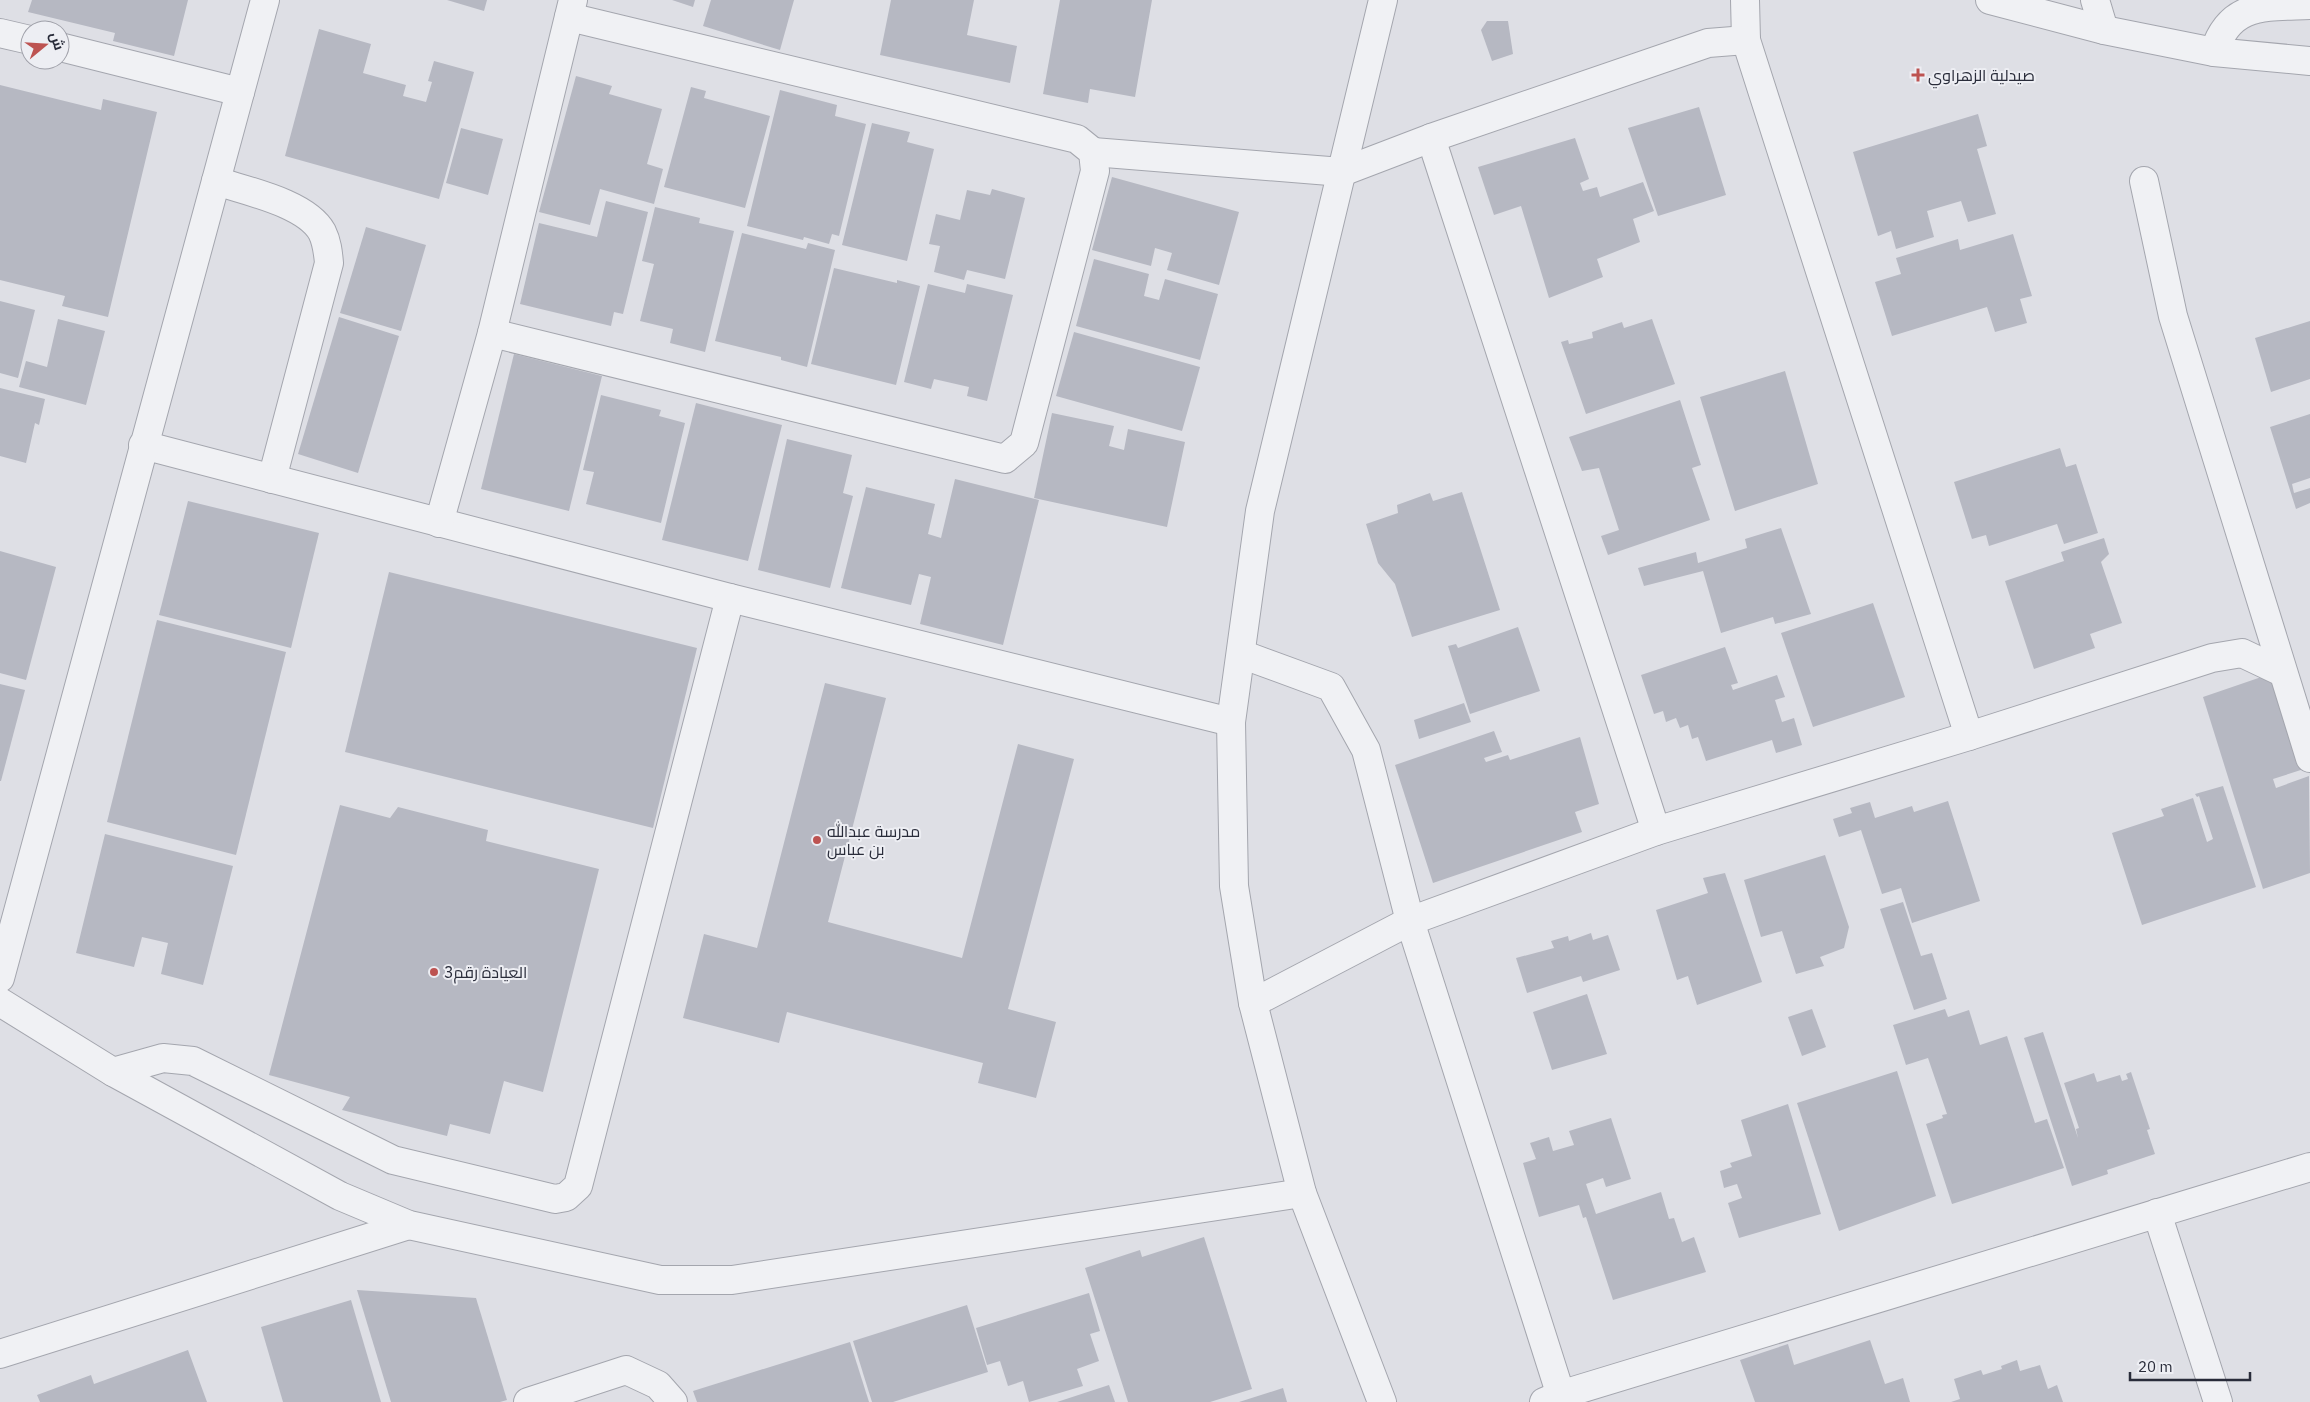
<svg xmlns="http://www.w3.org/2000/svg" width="2310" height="1402" font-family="'IBM Plex Sans',Cairo,sans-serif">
	<rect width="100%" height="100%" fill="#dedfe5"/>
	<!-- building -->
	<g fill="#b6b8c2">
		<polygon points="32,0 188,0 174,56 113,41 115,33 28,12"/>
		<polygon points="447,0 487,0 484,11"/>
		<polygon points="672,0 695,0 693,7"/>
		<polygon points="711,0 794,0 780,50 703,26"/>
		<polygon points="891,0 974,0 967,35 1017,46 1010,83 880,55"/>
		<polygon points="1060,0 1152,0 1135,97 1090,89 1088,103 1043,94"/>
		<polygon points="1487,21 1508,21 1513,54 1492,61 1481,30"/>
		<polygon points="319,29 371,44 363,73 406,85 403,96 426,102 432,82 428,81 434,61 474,72 439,199 285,156"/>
		<polygon points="576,76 612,86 609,94 662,109 647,164 663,169 654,204 600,189 590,225 539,212"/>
		<polygon points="0,85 101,110 103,99 157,112 108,317 62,306 65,296 0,280"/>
		<polygon points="691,87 706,91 704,98 770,116 745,208 664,187"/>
		<polygon points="780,90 837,105 835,116 866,124 839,236 832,234 829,244 804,237 803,240 747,226"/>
		<polygon points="1699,107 1726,195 1658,216 1628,128"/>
		<polygon points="1978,114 1987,146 1977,149 1996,214 1968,222 1961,201 1927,211 1934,237 1896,249 1891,231 1878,236 1853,152"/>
		<polygon points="872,123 910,132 907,142 934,149 907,261 842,245"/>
		<polygon points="461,128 503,139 488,195 446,183"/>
		<polygon points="1575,138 1589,179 1580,183 1583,191 1597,187 1600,197 1643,182 1654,211 1633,219 1640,242 1597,259 1603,277 1549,298 1521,206 1494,215 1478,167"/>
		<polygon points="1112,177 1239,212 1219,285 1167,270 1172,253 1155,248 1151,266 1092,250"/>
		<polygon points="992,189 1025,198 1005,279 967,270 964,280 934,272 940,246 929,244 936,214 960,220 967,190 990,195"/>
		<polygon points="606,201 648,212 623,314 614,312 611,326 520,304 539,223 597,237"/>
		<polygon points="655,207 700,218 699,223 734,231 705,352 670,343 673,329 640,321 654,264 642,261"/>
		<polygon points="366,227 426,245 401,331 340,313"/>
		<polygon points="742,233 806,249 808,243 835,250 807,367 781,360 781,357 715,341"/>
		<polygon points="2013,234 2032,296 2020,299 2027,323 1995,332 1987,307 1892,336 1875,282 1901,274 1896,258 1958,239 1960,250"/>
		<polygon points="1094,259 1149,274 1144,296 1159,300 1165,279 1218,294 1200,360 1076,326"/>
		<polygon points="834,268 897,283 897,280 920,286 896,385 811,364"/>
		<polygon points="928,284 965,293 967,284 1013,295 987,401 967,396 969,387 934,379 931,389 904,382"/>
		<polygon points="0,301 35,310 18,378 0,373"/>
		<polygon points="339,317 399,336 358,473 298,454"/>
		<polygon points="58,319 105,331 86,405 19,387 26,361 47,367"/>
		<polygon points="1652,319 1675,384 1586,414 1561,342 1568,340 1569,344 1593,338 1592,332 1622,322 1624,328"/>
		<polygon points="2310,321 2310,379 2271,392 2255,338"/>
		<polygon points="1074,332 1200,367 1182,431 1056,396"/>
		<polygon points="514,354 602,376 569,511 481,489"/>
		<polygon points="1785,371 1818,484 1735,511 1700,397"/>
		<polygon points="0,388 45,399 39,425 35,423 26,463 0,456"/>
		<polygon points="601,395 661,410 659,416 685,423 661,523 586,504 594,472 583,470"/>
		<polygon points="1680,400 1701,465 1692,468 1710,520 1608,555 1601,536 1619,530 1599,468 1582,471 1569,437"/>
		<polygon points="696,403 782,425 748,561 662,540"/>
		<polygon points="1052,413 1114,426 1109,446 1124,450 1128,429 1185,442 1167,527 1034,498"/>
		<polygon points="2310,414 2310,478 2292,484 2294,493 2310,488 2310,503 2296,509 2270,427"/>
		<polygon points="787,439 852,455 843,493 853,496 830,588 758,570"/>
		<polygon points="2060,448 2066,467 2076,464 2098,533 2064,544 2057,524 1989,546 1986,535 1972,539 1954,482"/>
		<polygon points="955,479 1039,500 1003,645 920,624 931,577 919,574 911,605 841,588 866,487 935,504 928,534 941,538"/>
		<polygon points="1462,492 1500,610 1412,637 1395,584 1378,563 1366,524 1398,513 1397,505 1430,493 1433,501"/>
		<polygon points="188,501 319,533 291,648 159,615"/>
		<polygon points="1781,528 1811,614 1775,624 1773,617 1721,633 1703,571 1644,586 1638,568 1696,552 1698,563 1747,548 1745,539"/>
		<polygon points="2104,538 2109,554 2101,562 2122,623 2090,634 2095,648 2034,669 2005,581 2064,561 2061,552"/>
		<polygon points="0,551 56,567 26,680 0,673"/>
		<polygon points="389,572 697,648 653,828 345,752"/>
		<polygon points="1873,603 1905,697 1813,727 1781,633"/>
		<polygon points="157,620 286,652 236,855 107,822"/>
		<polygon points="1518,627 1540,691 1470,714 1448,646 1456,644 1458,648"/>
		<polygon points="1725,647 1738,683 1731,685 1733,690 1777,675 1785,697 1775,700 1782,722 1794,718 1802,745 1776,753 1772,740 1706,761 1698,737 1692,739 1688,725 1680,728 1676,718 1666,722 1663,711 1654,714 1641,675"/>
		<polygon points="2276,672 2307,768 2273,779 2276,788 2309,776 2310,873 2263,889 2203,697"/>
		<polygon points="825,683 886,698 828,922 962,958 1018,744 1074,759 1008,1009 1056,1022 1036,1098 978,1083 983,1063 787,1012 779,1043 683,1018 704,934 757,948"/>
		<polygon points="0,684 25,690 1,781 0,781"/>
		<polygon points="1464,703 1471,722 1419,739 1414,720"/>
		<polygon points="1494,731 1502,752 1484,758 1486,762 1508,755 1510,760 1580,737 1599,804 1575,812 1582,832 1433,883 1395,765"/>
		<polygon points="2223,786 2256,887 2142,925 2112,833 2164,816 2161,809 2193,798 2207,842 2213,839 2199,796 2197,797 2195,794"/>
		<polygon points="1948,801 1980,901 1912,923 1901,888 1882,894 1861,830 1839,837 1833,819 1852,813 1850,808 1870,802 1875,818 1912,806 1914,812"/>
		<polygon points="340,805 390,818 398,807 488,830 486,841 599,869 543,1092 504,1081 490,1134 450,1124 447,1136 342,1110 350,1097 269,1075"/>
		<polygon points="105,834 233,866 203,985 161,974 168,943 142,937 134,967 76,953"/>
		<polygon points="1825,855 1849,927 1844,948 1820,957 1824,966 1796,974 1782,931 1761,937 1744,880"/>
		<polygon points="1725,873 1762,982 1697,1005 1688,976 1677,980 1656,910 1708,893 1703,878"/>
		<polygon points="1903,902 1921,956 1932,953 1947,999 1914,1010 1880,909"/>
		<polygon points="1591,933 1593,940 1608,935 1620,970 1583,982 1581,976 1527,993 1516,958 1554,948 1551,941 1568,936 1569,941"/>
		<polygon points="1587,994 1607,1054 1552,1070 1533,1012"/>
		<polygon points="1812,1009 1826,1047 1802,1056 1788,1017"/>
		<polygon points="1945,1009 1948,1017 1969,1010 1980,1045 2007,1036 2035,1123 2047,1119 2064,1168 1952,1204 1926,1124 1943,1118 1942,1115 1947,1114 1928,1058 1906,1065 1893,1025"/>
		<polygon points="2043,1032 2078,1138 2076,1129 2079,1128 2064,1083 2094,1073 2097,1082 2120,1075 2122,1081 2128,1079 2126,1074 2131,1072 2150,1129 2147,1130 2155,1154 2107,1170 2108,1174 2072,1186 2024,1038"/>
		<polygon points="1897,1071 1936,1196 1839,1231 1797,1103"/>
		<polygon points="1788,1104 1821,1214 1739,1238 1728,1203 1742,1198 1737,1184 1724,1188 1720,1171 1732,1167 1730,1163 1752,1156 1741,1120"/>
		<polygon points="1611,1118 1631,1179 1606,1187 1603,1178 1586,1184 1596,1214 1661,1192 1669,1219 1674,1218 1682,1242 1694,1237 1706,1272 1613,1300 1586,1217 1583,1218 1579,1205 1539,1217 1523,1163 1536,1159 1530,1143 1549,1137 1553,1151 1574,1145 1569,1131"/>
		<polygon points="1204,1237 1252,1389 1210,1402 1128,1402 1085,1268 1140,1250 1142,1257"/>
		<polygon points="357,1290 476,1298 507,1400 500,1402 391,1402"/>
		<polygon points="1089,1293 1100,1331 1090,1334 1099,1361 1077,1369 1083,1386 1029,1402 1023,1381 1008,1386 1000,1361 987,1365 976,1328"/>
		<polygon points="351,1300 381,1402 283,1402 261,1327"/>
		<polygon points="967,1305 988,1372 893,1402 872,1402 853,1341"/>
		<polygon points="1870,1340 1885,1384 1903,1378 1910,1402 1755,1402 1740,1360 1788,1344 1794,1365"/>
		<polygon points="850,1342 869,1402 697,1402 693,1391"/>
		<polygon points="188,1350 207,1402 40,1402 37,1395 91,1375 94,1384"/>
		<polygon points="2017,1360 2020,1371 2040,1365 2048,1389 2057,1385 2063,1402 1951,1402 1960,1399 1954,1379 1981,1370 1983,1375 2002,1369 2001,1366"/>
		<polygon points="1109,1385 1115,1402 1057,1402"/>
		<polygon points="1283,1388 1287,1402 1239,1402"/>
	</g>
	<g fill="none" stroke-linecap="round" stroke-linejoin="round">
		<defs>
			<g id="minor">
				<polyline points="1745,0 1746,40 1969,736"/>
				<polyline points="1990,0 2104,30 2214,52 2310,61"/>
				<polyline points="2095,0 2104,30"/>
				<polyline points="0,33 30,40"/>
				<polyline points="60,47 240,92"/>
				<path d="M2214,52C2230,2 2265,7 2310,5"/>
				<polyline points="1431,138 1656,831"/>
				<polyline points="1093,152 1342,172 1431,138 1708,43 1746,40"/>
				<path d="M216,181C246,191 306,203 322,232C327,242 328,252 329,263L272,479"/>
				<polyline points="2144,181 2173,316 2310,758"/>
				<polyline points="492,333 1005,459 1024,443 1095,171 1093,152 1077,139 569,17"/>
				<polyline points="143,445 730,598 1231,722"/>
				<polyline points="439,523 492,333 573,0"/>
				<polyline points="1241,654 1331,687 1366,750 1410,921 1563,1402"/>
				<polyline points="0,978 265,0"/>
				<polyline points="0,1002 113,1072 340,1196 409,1225 660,1280 732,1280 1302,1193"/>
				<polyline points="1253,1003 1410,921 1656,831 1969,736 2212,658 2242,653 2282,672"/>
				<polyline points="113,1072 163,1058 193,1061 393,1160 555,1199 566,1197 578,1186 730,598"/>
				<polyline points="2157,1213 2218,1402"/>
				<polyline points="0,1354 409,1225"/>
				<polyline points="528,1402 626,1370 658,1385 673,1402"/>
				<polyline points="1382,1402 1302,1193 1253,1003 1234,886 1231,722 1260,511 1383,0"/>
				<polyline points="1544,1402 1560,1395 2310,1167"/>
			</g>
		</defs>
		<!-- minor casing -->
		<use href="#minor" stroke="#a4a6ae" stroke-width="30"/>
		<!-- minor -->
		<use href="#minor" stroke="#f0f1f4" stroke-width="28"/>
	</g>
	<!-- markers -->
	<g fill="#bd5351" stroke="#edeef3" stroke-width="2">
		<path d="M1915.5 67.5h5v5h5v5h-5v5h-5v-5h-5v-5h5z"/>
		<circle cx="817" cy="840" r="5"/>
		<circle cx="434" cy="972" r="5"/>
	</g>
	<g text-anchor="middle" stroke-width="4" stroke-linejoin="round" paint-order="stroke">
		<!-- poi labels -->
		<g font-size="16" fill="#292c3a" stroke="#edeef3" text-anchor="start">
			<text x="1928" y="81">صيدلية الزهراوي</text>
			<text x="827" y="837">مدرسة عبدالله<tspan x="827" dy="18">بن عباس</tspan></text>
			<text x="444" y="978">3العيادة رقم</text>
		</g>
	</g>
	<!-- north arrow -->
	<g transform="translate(45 45) rotate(72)"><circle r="24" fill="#edeef3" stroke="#9fa0a9"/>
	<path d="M0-4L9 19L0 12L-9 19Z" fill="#bd5351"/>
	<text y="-8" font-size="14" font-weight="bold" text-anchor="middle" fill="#292c3a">ش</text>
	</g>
	<!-- scale -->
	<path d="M2130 1372v8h120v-8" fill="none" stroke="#292c3a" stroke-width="2.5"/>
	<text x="2138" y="1372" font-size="15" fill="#292c3a" stroke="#edeef3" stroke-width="4" paint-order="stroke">20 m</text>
</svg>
